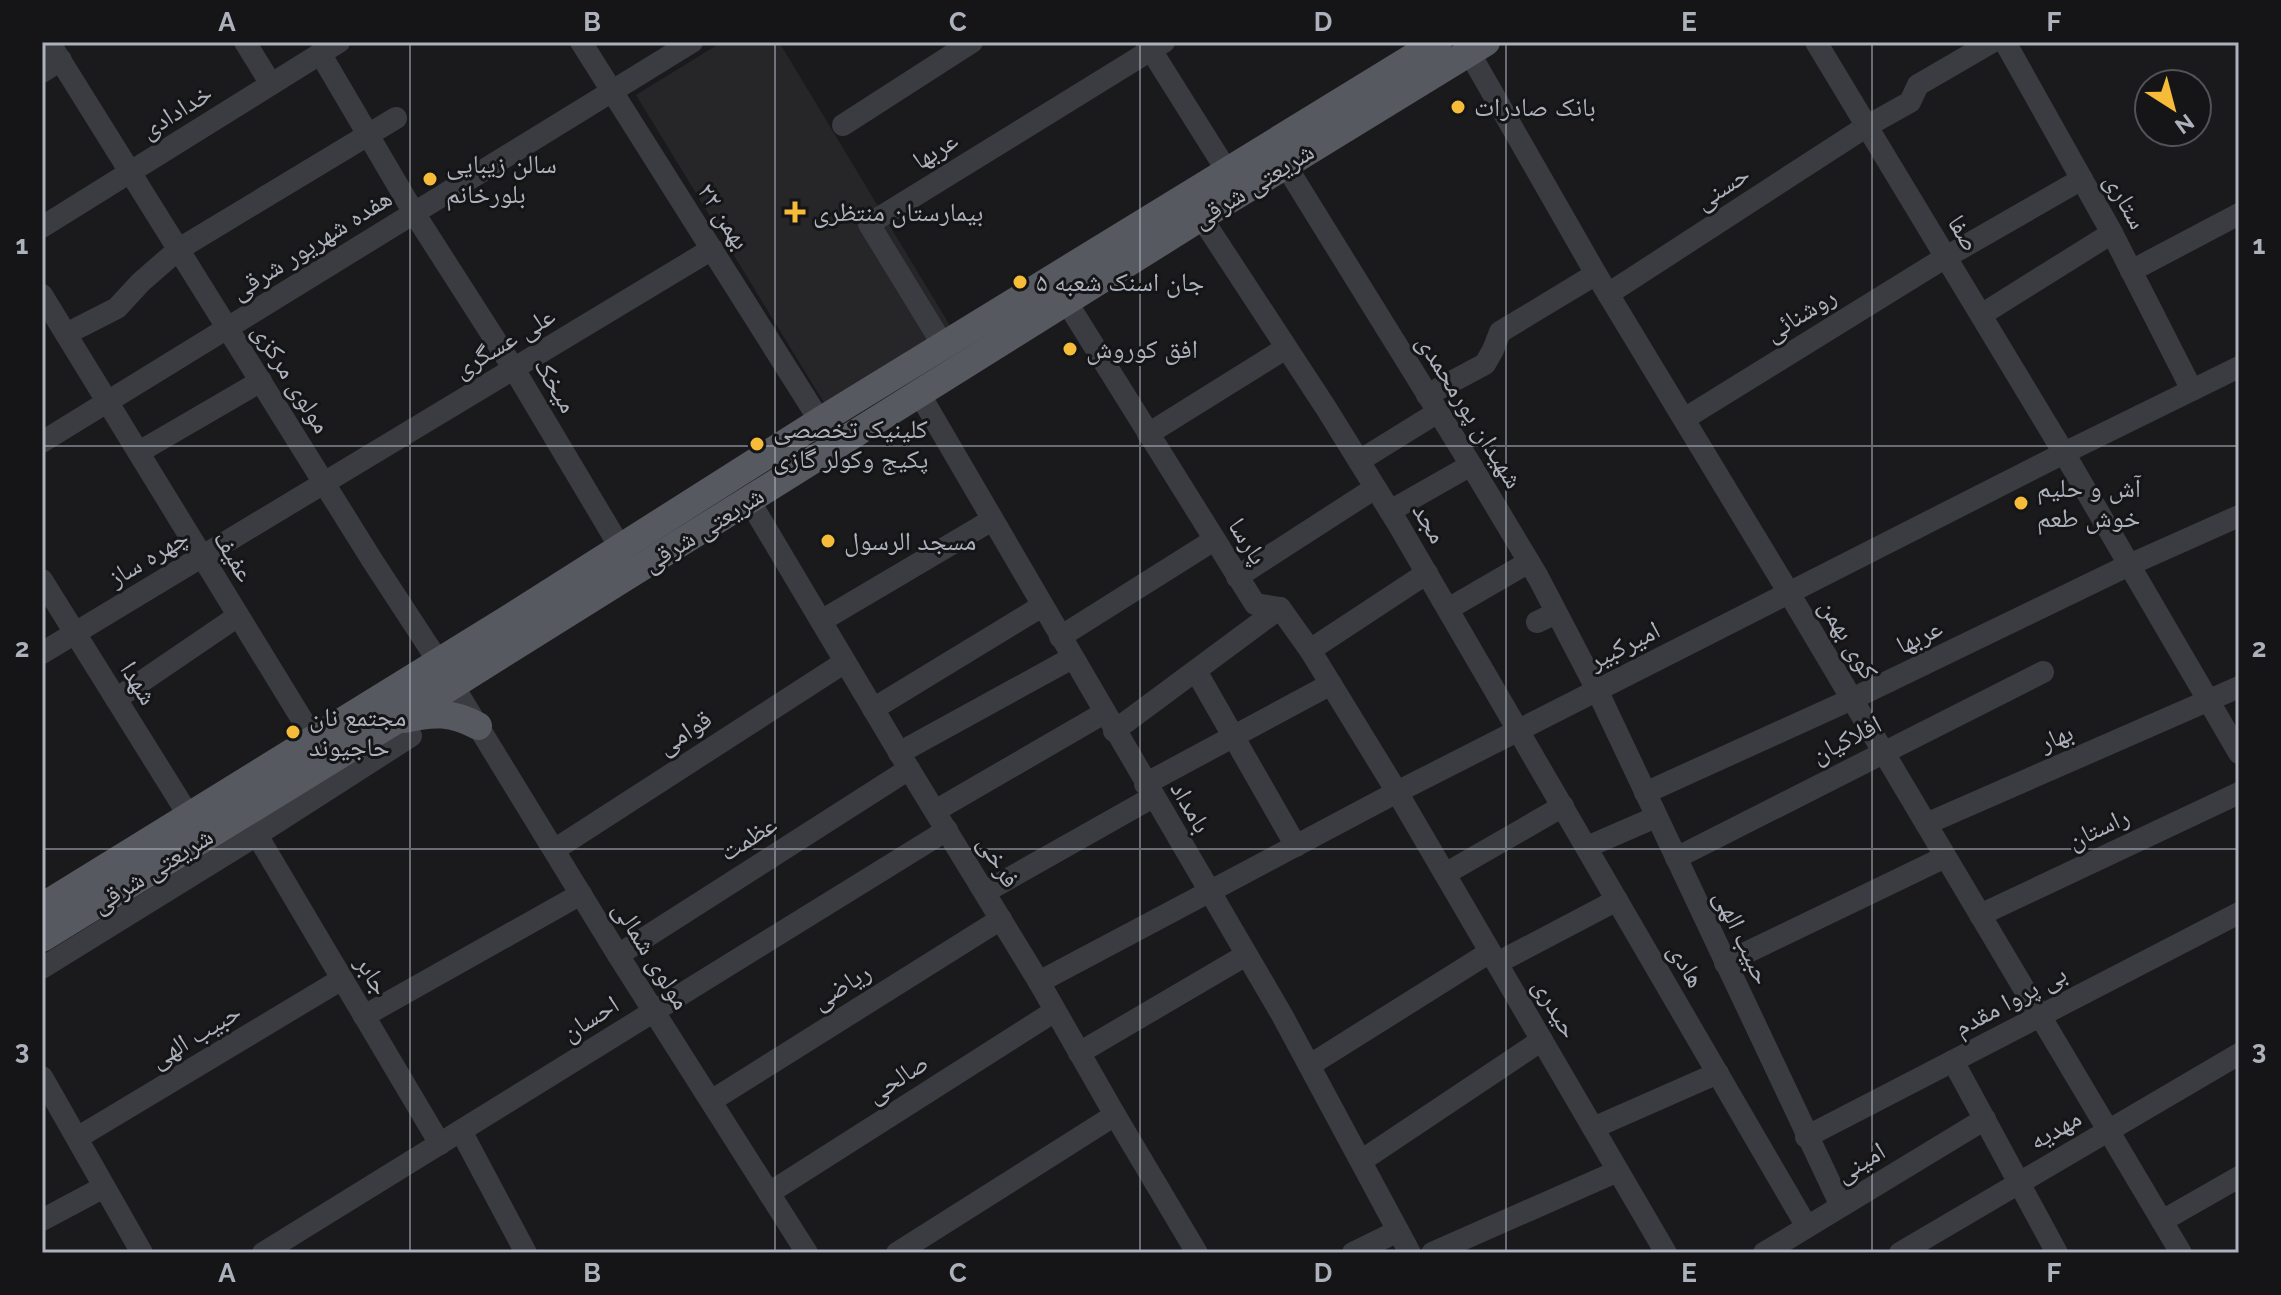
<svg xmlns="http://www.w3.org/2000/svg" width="2281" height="1295" font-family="Raleway,'Noto Naskh Arabic',sans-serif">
	<rect width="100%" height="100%" fill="#1a1a1c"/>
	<!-- built -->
	<polygon fill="#262629" points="722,42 779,42 952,329 826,406 636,95"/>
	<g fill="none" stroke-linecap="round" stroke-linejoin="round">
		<!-- minor -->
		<g stroke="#3b3c41" stroke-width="22">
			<polyline points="49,42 372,560 438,661 618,955 807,1253"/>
			<polyline points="245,42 271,84"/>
			<polyline points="581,42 820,421"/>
			<polyline points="1146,42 1227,171"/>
			<polyline points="1816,42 2064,453 2239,753"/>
			<polyline points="2005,42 2112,233 2192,390"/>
			<polyline points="1469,52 1596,274 1789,593 2181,1253"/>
			<polyline points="320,53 414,213 514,369 620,547"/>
			<polyline points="42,72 61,60"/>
			<polyline points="843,125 972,42"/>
			<polyline points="1286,166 1471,465 1538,577 1597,690 1841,1206"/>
			<polyline points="1201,217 1326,408 1398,524 1807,1227"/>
			<polyline points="42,227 339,42"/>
			<polyline points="2131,271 2239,214"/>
			<polyline points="1608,294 1867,126 1910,102 1918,85 1992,42"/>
			<polyline points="42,295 314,739"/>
			<polyline points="1066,301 1255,604 1280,608 1310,650 1397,792 1666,1253"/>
			<polyline points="1981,315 2112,233"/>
			<polyline points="66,334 117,308 141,282 179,249 396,118"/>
			<polyline points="943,345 869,224 1164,42"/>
			<polyline points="919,393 1282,1015 1410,1253"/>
			<polyline points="1427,395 1485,364 1493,350 1500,332 1596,274"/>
			<polyline points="1684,419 1946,257 2082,179"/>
			<polyline points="1148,434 1286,348"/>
			<polyline points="42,442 692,42"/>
			<polyline points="139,452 261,381"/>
			<polyline points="1359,461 1438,412"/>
			<polyline points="749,500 909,769 1039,982 1115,1115 1197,1253"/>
			<polyline points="1390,511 1471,465"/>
			<polyline points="1237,577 1375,488"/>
			<polyline points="42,580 189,816"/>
			<polyline points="1448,609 1529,562"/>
			<polyline points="821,621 992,520"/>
			<polyline points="1537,622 1556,613"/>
			<polyline points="1060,637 1214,540"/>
			<polyline points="1310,650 1427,573"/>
			<polyline points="42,653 712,249"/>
			<polyline points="1196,671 1296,846"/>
			<polyline points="116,699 238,616"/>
			<polyline points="873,709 1042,606"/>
			<polyline points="1114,731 1280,608"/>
			<polyline points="899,753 1072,658"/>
			<polyline points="1145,784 1331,684"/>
			<polyline points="1645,793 1852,699 2129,565 2239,516"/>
			<polyline points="935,811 1104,713"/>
			<polyline points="1926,824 2239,687"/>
			<polyline points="257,835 440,1144"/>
			<polyline points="1587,847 1656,817"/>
			<polyline points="554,850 845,662"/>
			<polyline points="1676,858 2043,672"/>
			<polyline points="1445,874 1563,806"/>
			<polyline points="985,892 1153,797"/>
			<polyline points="1980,915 2239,793"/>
			<polyline points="618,955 909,769"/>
			<polyline points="1497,963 1617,900"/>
			<polyline points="1725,963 1945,857"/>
			<polyline points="42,968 257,835 411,736"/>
			<polyline points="1039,982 1397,792 2064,453 2239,367"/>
			<polyline points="364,1016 581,894"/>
			<polyline points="1079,1053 1246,955"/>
			<polyline points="1953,1061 2057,1253"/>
			<polyline points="1310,1065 1490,952"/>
			<polyline points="42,1077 142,1253"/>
			<polyline points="711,1101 1001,919"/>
			<polyline points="1593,1128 1718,1073"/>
			<polyline points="461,1131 526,1253"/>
			<polyline points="1806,1137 2239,913"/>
			<polyline points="77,1138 342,979"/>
			<polyline points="1361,1161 1542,1040"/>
			<polyline points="769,1193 1055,1011"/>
			<polyline points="42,1220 104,1187"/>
			<polyline points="2162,1221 2239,1177"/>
			<polyline points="263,1253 947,830"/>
			<polyline points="897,1253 1115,1115"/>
			<polyline points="1353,1253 1398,1231"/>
			<polyline points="1432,1253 1618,1171"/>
			<polyline points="1764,1253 1985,1119"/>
			<polyline points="1900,1253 2239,1054"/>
		</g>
		<!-- major -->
		<g stroke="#575961" stroke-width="28">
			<path d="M405,719C434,712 452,712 478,726"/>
			<polyline points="42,907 505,621 820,421 1438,42"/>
			<polyline points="42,938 453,685 1201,217 1486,42"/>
		</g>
	</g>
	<!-- grid -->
	<path fill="none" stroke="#acb1bc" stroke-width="2" stroke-opacity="0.55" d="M410,42V1253M775,42V1253M1140,42V1253M1506,42V1253M1872,42V1253M42,446H2239M42,849H2239"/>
	<!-- markers -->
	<g fill="#f6bb38" stroke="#151517" stroke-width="3">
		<circle cx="1458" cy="107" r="8"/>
		<circle cx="430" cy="179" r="8"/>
		<path d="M791 200h8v8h8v8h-8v8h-8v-8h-8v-8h8z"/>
		<circle cx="1020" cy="282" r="8"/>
		<circle cx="1070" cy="349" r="8"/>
		<circle cx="757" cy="444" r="8"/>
		<circle cx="2021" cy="503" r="8"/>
		<circle cx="828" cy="541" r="8"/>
		<circle cx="293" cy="732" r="8"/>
	</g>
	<g text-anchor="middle" stroke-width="6" stroke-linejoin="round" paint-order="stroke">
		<!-- poi labels -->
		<g font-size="26" fill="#acb1bc" stroke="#151517" text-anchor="start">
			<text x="1474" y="116">بانک صادرات</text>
			<text x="446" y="173">سالن زیبایی<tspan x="446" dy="30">بلورخانم</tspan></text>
			<text x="813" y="221">بیمارستان منتظری</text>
			<text x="1036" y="291">جان اسنک شعبه ۵</text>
			<text x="1086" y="358">افق کوروش</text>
			<text x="773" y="438">کلینیک تخصصی<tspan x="773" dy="30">پکیج وکولر گازی</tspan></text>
			<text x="2037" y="497">آش و حلیم<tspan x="2037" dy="30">خوش طعم</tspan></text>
			<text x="844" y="550">مسجد الرسول</text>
			<text x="309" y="726">مجتمع نان<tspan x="309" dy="30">حاجیوند</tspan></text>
		</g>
		<!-- street labels -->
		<g font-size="26" fill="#acb1bc" stroke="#151517">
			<text transform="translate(176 111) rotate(-32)" y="9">خدادادی</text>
			<text transform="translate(935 150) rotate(-32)" y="9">عربها</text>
			<text transform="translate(1253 185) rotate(-32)" y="9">شریعتی شرقی</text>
			<text transform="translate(1722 187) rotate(-33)" y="9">حسنی</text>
			<text transform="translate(2126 201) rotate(61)" y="9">ستاری</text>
			<text transform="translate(724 216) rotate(57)" y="9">۲۲ بهمن</text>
			<text transform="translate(1964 233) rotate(59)" y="9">صفا</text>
			<text transform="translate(311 244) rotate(-32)" y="9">هفده شهریور شرقی</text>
			<text transform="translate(1800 314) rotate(-32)" y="9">روشنائی</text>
			<text transform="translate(504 342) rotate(-31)" y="9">علی عسگری</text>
			<text transform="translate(292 378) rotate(58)" y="9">مولوی مرکزی</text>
			<text transform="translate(556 385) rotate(59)" y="9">میخک</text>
			<text transform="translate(1470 411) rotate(58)" y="9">شهیدان پورمحمدی</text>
			<text transform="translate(1430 523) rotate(59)" y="9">مجد</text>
			<text transform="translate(703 529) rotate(-32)" y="9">شریعتی شرقی</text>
			<text transform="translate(1248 541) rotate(58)" y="9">پارسا</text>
			<text transform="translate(234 556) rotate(59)" y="9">عفیف</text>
			<text transform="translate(148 557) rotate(-31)" y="9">چهره ساز</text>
			<text transform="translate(1919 636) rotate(-26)" y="9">عربها</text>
			<text transform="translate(1849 639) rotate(59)" y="9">کوی بهمن</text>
			<text transform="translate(1624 645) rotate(-27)" y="9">امیرکبیر</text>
			<text transform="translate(139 683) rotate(58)" y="9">شهدا</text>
			<text transform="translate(684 732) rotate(-33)" y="9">قوامی</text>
			<text transform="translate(2056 737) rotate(-23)" y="9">بهار</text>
			<text transform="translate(1846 739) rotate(-27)" y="9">افلاکیان</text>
			<text transform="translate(1191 807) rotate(60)" y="9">بامداد</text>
			<text transform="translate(2098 828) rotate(-25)" y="9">راستان</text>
			<text transform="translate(748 838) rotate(-32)" y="9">عظمت</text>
			<text transform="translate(999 861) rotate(59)" y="9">فرخی</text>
			<text transform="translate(152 870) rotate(-32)" y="9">شریعتی شرقی</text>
			<text transform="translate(1743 937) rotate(65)" y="9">حبیب الهی</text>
			<text transform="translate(652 955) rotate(58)" y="9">مولوی شمالی</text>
			<text transform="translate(1687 965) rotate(60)" y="9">هادی</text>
			<text transform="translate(373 975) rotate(59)" y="9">جابر</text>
			<text transform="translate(841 986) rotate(-32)" y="9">ریاضی</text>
			<text transform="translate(2010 1000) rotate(-28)" y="9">بی پروا مقدم</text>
			<text transform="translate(1556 1008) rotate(60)" y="9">حیدری</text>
			<text transform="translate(590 1018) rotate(-32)" y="9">احسان</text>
			<text transform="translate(195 1035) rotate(-31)" y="9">حبیب الهی</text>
			<text transform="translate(897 1078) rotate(-33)" y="9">صالحی</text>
			<text transform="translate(2055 1129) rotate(-30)" y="9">مهدیه</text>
			<text transform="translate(1860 1162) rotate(-31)" y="9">امینی</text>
		</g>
	</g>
	<!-- border -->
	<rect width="2281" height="1295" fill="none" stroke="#151517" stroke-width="88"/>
	<!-- north arrow -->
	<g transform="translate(2173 108) rotate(144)"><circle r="38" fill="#151517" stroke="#515359" stroke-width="2"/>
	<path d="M0-6L14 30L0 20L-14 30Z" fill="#f6bb38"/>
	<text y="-12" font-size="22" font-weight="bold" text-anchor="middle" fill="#acb1bc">N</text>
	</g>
	<rect x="44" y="44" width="2193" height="1207" fill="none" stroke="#acb1bc" stroke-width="3"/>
	<g font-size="26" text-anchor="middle" font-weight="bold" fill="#acb1bc">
		<text x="227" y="31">A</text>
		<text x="592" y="31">B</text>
		<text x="958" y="31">C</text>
		<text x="1323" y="31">D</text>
		<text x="1689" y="31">E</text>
		<text x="2054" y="31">F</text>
		<text x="22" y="254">1</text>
		<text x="2259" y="254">1</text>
		<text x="22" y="657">2</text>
		<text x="2259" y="657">2</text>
		<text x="22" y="1059">3</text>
		<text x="2259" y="1059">3</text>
		<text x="227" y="1282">A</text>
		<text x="592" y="1282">B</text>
		<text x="958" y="1282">C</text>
		<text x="1323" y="1282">D</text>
		<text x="1689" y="1282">E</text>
		<text x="2054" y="1282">F</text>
	</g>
</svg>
